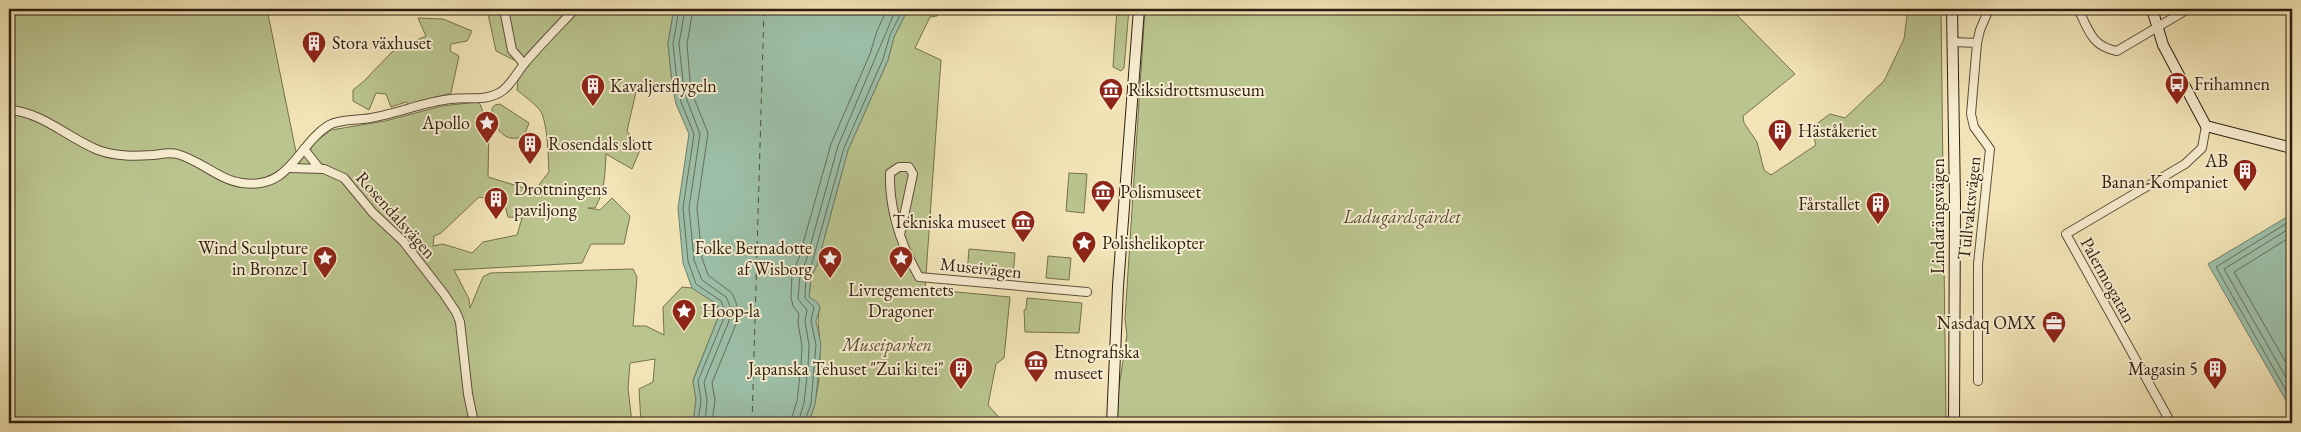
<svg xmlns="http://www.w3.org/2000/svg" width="2301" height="432" font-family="'EB Garamond',serif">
	<rect width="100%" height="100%" fill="#f2e4b6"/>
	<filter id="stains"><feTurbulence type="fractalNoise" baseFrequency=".004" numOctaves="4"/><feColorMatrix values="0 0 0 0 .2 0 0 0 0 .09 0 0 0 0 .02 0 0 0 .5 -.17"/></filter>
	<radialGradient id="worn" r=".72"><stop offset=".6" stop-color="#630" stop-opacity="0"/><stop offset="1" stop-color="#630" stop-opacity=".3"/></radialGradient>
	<!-- green -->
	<g fill="#bac48e" stroke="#74704f" fill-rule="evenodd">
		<path d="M9,9H267L296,152L310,153L312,144L331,130L385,121L442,106L477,102L480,104L489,128L488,177L534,191L549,172C548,158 548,119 539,109C533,102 524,96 517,90L520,63L496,51L487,9H674L668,43L672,83L636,92L627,131L640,150L632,169L606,154C605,173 605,191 595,208H588L600,210L612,198L630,216L624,244H591L582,263L454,270L469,299L470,308L483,277L490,273L633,269L637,277L633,326H646L664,335L663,307L682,287L692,288L718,305V318L693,380L696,400L693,423H641L639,389L653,382L655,359L630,363L628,388L632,423H9ZM479,197L504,202L508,217L522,218L517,235L483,242L472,253L443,244L433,246L434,236L441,233Z"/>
		<path d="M908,9H948L937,12V16L930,17L915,48L941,60L925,289L1010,297L1004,358L996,364L988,405L1004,423H808C818,399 821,372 820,346C820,331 816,323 820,307L809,298L811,277L817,265L848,150L888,60L894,37Z"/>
		<polygon points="1117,9 1129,9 1124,68 1121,71 1113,67"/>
		<polygon points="1145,9 1731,9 1795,74 1743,116 1744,123 1757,142 1764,170 1771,175 1816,145 1811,128 1830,114 1845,118 1884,81 1904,39 1908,9 1941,9 1946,423 1117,423 1118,393 1127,335 1125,319"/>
		<polygon points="418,18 443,19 472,31 467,41 451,44 450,51 459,56 451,93 409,105 406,102 391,107 386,94 376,93 369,110 353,101 353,90 363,82 393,51 426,36"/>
		<path d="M500,104L529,123L524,136C504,145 492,126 492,108L495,105Z"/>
		<polygon points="1069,173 1087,174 1084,213 1066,211"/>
		<polygon points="969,249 1015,253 1013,276 967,273"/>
		<polygon points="1048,256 1071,258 1069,280 1046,278"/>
		<polygon points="1027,298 1082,303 1079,333 1025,332 1024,310 1026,309"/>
	</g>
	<!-- water -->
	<g fill="#9cbfa8" stroke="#707e6b">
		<polygon points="674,9 908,9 894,37 888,60 848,150 817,265 811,277 809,297 817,302 820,307 816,321 821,344 819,368 815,405 808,423 693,423 696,400 693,381 718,318 718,305 692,288 683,263 678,208 689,134 676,104 672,83 668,43"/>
		<polygon points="2292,214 2292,411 2208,264"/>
	</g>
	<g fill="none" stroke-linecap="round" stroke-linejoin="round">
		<!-- shore -->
		<g stroke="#656e5c" stroke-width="1">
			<polyline points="679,9 673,44 677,82 681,102 694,134 683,208 688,261 696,284 721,301 723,306 723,320 698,381 701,400 698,423"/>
			<polyline points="685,9 679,44 683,81 687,100 700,134 689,208 694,260 702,280 726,297 730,306 729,321 704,382 707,400 705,423"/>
			<polyline points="693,9 687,44 690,80 694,98 708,133 697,208 702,258 708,275 732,293 737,305 736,324 712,383 715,400 712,423"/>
			<polyline points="2292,220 2216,267 2292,401"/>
			<polyline points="2292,227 2224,269 2292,388"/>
			<polyline points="2292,236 2234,272 2292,373"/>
			<polyline points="790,423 797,401 801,366 802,346 798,323 799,314 793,306 791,297 792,274 799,258 831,144 870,54 877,31 887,9"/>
			<polyline points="798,423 804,403 808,367 809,345 805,321 807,310 798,299 800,275 806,261 838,146 896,9"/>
			<polyline points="804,423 811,404 814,367 816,345 811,321 814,307 805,298 806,276 812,263 844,148 883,59 890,35 903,9"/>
		</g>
		<!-- ferry -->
		<polyline stroke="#4f4e3e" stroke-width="1" stroke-dasharray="6 5" stroke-linecap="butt" points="752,423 764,9"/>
		<defs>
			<g id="street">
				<polyline points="504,9 512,50 524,64"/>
				<path d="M2078,9C2089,30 2091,46 2117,51L2188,9"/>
				<polyline points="1953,42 1977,43 1971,114 1974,127 1990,149 1978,264 1978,381"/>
				<polyline points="1977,43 1980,30 1989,9"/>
				<path d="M9,110C42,112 68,138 98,150C117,157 135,156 154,155C161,154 170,152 177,154C200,160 219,180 242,183C291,190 297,145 329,125C338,120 352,120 363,119C393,116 421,102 451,99C467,97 485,101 499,93C510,87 516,74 524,64C540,45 558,27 575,9"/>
				<polyline points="304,149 319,168"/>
				<polyline points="290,168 324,169 344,178 373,213 403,241 444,294 456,312 460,322 468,394 474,423"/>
				<path d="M900,235L913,174L909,167H899L890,173C889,211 901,245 919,277L1087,292"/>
				<polyline points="2171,423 2066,234 2185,164 2202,148 2206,126"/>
			</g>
			<g id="secondary">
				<polyline points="1952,9 1955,203 1954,423"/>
				<polyline points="2152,9 2163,45 2206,126 2292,148"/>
				<polyline points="1112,423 1118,286 1139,9"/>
			</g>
		</defs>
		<!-- street casing -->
		<use href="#street" stroke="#5f4f3a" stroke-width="10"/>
		<!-- secondary casing -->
		<use href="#secondary" stroke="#2e1d10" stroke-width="12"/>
		<!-- street -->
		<use href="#street" stroke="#f7edd0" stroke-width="8"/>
		<!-- secondary -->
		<use href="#secondary" stroke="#f7edd0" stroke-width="10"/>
	</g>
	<!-- icons -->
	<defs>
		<symbol id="building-pin" viewBox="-11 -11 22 30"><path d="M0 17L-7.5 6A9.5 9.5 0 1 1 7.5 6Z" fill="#8f2418" stroke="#f7edd0"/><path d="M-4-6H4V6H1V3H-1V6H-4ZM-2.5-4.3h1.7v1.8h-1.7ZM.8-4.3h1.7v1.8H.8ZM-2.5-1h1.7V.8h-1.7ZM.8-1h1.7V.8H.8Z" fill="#fff"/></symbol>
		<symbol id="bus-pin" viewBox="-11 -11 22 30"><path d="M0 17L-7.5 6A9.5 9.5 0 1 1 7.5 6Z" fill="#8f2418" stroke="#f7edd0"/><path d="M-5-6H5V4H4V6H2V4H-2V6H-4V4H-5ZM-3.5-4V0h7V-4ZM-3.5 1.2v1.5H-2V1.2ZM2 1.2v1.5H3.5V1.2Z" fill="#fff"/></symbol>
		<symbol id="museum-pin" viewBox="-11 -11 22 30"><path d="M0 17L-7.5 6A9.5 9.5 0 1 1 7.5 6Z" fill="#8f2418" stroke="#f7edd0"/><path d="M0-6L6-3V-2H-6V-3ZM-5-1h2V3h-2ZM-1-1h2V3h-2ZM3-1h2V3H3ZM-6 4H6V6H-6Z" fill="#fff"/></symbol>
		<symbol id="sight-pin" viewBox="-11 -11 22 30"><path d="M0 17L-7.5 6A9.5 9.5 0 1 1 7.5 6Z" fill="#8f2418" stroke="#f7edd0"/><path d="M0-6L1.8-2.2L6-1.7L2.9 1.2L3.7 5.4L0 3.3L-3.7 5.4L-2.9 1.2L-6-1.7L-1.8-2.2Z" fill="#fff"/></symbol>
		<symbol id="office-pin" viewBox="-11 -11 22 30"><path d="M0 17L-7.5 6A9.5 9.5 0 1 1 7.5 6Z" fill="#8f2418" stroke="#f7edd0"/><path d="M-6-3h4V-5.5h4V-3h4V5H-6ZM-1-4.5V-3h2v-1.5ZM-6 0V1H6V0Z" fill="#fff"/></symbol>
	</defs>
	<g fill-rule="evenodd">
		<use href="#building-pin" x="300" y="29" width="28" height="38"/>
		<use href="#bus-pin" x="2163" y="70" width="28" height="38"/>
		<use href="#building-pin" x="579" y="72" width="28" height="38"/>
		<use href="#museum-pin" x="1097" y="76" width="28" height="38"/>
		<use href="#sight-pin" x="473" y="109" width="28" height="38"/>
		<use href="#building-pin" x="1766" y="117" width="28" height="38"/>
		<use href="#building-pin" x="516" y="130" width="28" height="38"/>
		<use href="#building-pin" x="2231" y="157" width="28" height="38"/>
		<use href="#museum-pin" x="1089" y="178" width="28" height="38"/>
		<use href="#building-pin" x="482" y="185" width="28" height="38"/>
		<use href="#building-pin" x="1864" y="190" width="28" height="38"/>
		<use href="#museum-pin" x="1009" y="208" width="28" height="38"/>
		<use href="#sight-pin" x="1070" y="229" width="28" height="38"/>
		<use href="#sight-pin" x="311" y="244" width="28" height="38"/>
		<use href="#sight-pin" x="816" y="244" width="28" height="38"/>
		<use href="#sight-pin" x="887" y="244" width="28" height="38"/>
		<use href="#sight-pin" x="670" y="297" width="28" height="38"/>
		<use href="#office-pin" x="2040" y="309" width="28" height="38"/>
		<use href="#museum-pin" x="1022" y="348" width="28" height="38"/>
		<use href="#building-pin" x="947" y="355" width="28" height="38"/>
		<use href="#building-pin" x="2201" y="355" width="28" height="38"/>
	</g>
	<g text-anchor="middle" stroke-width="4" stroke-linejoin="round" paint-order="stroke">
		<!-- poi labels -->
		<g font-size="18" fill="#2e1d10" stroke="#f7edd0" text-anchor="start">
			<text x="332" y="49">Stora växhuset</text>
			<text x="2194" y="90">Frihamnen</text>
			<text x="610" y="92">Kavaljersflygeln</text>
			<text x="1128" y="96">Riksidrottsmuseum</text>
			<text x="470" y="129" text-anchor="end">Apollo</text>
			<text x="1798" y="137">Häståkeriet</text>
			<text x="548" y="150">Rosendals slott</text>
			<text x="2228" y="167" text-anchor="end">AB<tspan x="2228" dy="21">Banan-Kompaniet</tspan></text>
			<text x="514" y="195">Drottningens<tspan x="514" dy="21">paviljong</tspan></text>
			<text x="1120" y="198">Polismuseet</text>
			<text x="1860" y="210" text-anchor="end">Fårstallet</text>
			<text x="1006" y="228" text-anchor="end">Tekniska museet</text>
			<text x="1102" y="249">Polishelikopter</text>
			<text x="308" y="254" text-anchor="end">Wind Sculpture<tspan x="308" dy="21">in Bronze I</tspan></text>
			<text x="812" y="254" text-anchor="end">Folke Bernadotte<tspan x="812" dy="21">af Wisborg</tspan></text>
			<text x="901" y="296" text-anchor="middle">Livregementets<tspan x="901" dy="21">Dragoner</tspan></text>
			<text x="702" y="317">Hoop-la</text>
			<text x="2036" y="329" text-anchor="end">Nasdaq OMX</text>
			<text x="1054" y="358">Etnografiska<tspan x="1054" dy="21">museet</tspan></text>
			<text x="944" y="375" text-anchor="end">Japanska Tehuset "Zui ki tei"</text>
			<text x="2198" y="375" text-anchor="end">Magasin 5</text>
		</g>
		<!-- street labels -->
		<g font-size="18" fill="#2e1d10" stroke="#f7edd0">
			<text transform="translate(1969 208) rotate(-84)" y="6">Tullvaktsvägen</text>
			<text transform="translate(396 215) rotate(48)" y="6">Rosendalsvägen</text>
			<text transform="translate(1938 216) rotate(-90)" y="6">Lindarängsvägen</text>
			<text transform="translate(981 268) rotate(6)" y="6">Museivägen</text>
			<text transform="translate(2108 280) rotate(61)" y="6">Palermogatan</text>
		</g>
		<!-- park labels -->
		<g font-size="18" font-style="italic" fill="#584f36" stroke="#f7edd0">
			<text x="1402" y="223">Ladugårdsgärdet</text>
			<text x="887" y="351">Museiparken</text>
		</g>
	</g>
	<!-- margin -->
	<rect width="2301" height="432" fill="none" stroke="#f2e4b6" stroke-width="30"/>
	<rect x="10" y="10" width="2281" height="412" fill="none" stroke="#2e1d10" stroke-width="2.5"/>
	<rect x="15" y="15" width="2271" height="402" fill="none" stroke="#2e1d10"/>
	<rect width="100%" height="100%" filter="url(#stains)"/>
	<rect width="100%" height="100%" fill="url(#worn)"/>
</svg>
